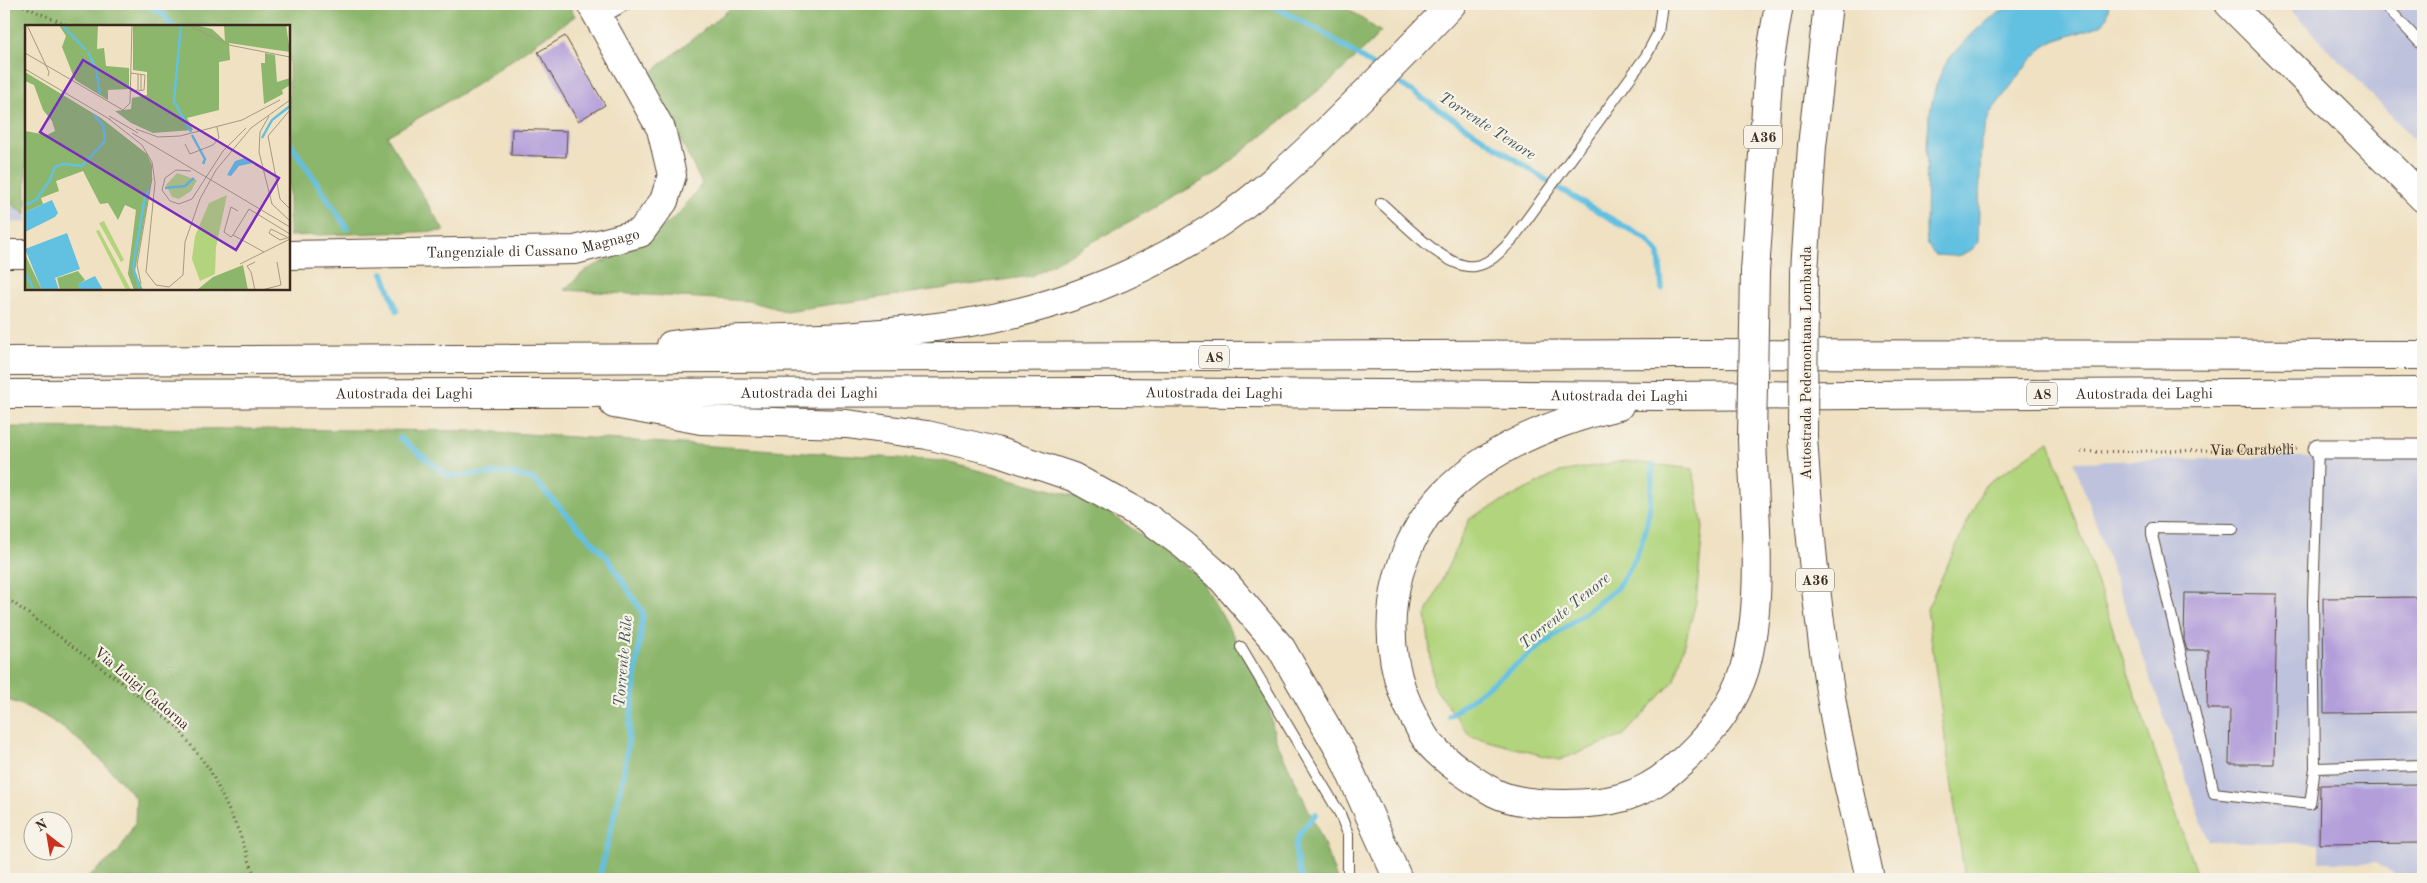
<svg xmlns="http://www.w3.org/2000/svg" width="2427" height="883" font-family="'Old Standard TT',serif">
	<rect width="100%" height="100%" fill="#f7f3e8"/>
	<filter id="ink" filterUnits="userSpaceOnUse"><feTurbulence type="fractalNoise" baseFrequency=".02" numOctaves="2"/><feDisplacementMap in="SourceGraphic" scale="10" xChannelSelector="R" yChannelSelector="G"/><feConvolveMatrix kernelMatrix="1 2 1 2 8 2 1 2 1" color-interpolation-filters="sRGB"/></filter>
	<filter id="wash" filterUnits="userSpaceOnUse"><feTurbulence type="fractalNoise" baseFrequency=".0096" numOctaves="4" result="noise"/><feDisplacementMap in="SourceGraphic" scale="20" xChannelSelector="R" yChannelSelector="G"/><feGaussianBlur stdDeviation="1.12" result="paint"/><feColorMatrix in="noise" values="0 0 0 0 0 0 0 0 0 0 0 0 0 0 0 0 0 1.4 0 .05"/><feComposite in="paint" operator="in"/></filter>
	<g filter="url(#wash)">
		<rect width="100%" height="100%" fill="#efe1c2"/>
		<!-- industrial -->
		<g fill="#bec2dd">
			<polygon points="2285,4 2423,4 2423,149 2349,71"/>
			<polygon points="4,198 26,215 26,222 4,223"/>
			<polygon points="2423,454 2423,879 2403,879 2376,862 2319,862 2319,844 2208,841 2074,462"/>
		</g>
		<!-- green -->
		<g fill="#b1d47c" stroke="#767f4d">
			<polygon points="2049,441 2198,879 1965,879 1927,609 1984,486"/>
			<polygon points="1624,461 1693,469 1703,528 1696,602 1675,680 1623,736 1559,760 1470,736 1434,687 1426,615 1470,518 1560,472"/>
		</g>
		<!-- forest -->
		<g fill="#8cb66c" stroke="#647045">
			<polygon points="4,4 568,4 575,16 474,86 387,136 444,231 289,236 289,26 26,26 26,215 4,198"/>
			<polygon points="736,4 1341,4 1381,32 1335,77 1215,174 1031,276 785,311 749,301 564,290 586,270 642,243 677,216 702,184 649,74"/>
			<path d="M4,427L480,431L943,461L1093,501L1200,577L1266,693L1275,738L1319,832L1337,879H85L118,853L135,823L136,799C102,758 57,713 4,699Z"/>
		</g>
		<!-- water -->
		<path fill="#62c0e1" stroke="#4e7580" d="M2018,4H2109L2107,17L2102,25L2054,41L2044,47L2031,60L1990,113L1981,140L1978,242C1968,259 1952,256 1935,255C1926,246 1926,238 1926,226C1928,179 1921,109 1944,67C1949,57 1960,46 1968,38C1983,23 1998,11 2018,4Z"/>
		<g fill="none" stroke-linecap="round" stroke-linejoin="round">
			<!-- stream -->
			<g stroke="#62c0e1" stroke-width="5.5">
				<polyline points="145,4 163,14 173,26"/>
				<polyline points="1269,4 1321,31 1378,69"/>
				<polyline points="1390,77 1560,189 1646,239 1659,254 1662,289"/>
				<polyline points="289,141 347,228"/>
				<polyline points="383,273 397,311"/>
				<polyline points="400,438 448,476 508,473 533,479 607,557 643,613 624,774 599,879"/>
				<path d="M1449,716L1616,589C1648,546 1650,517 1653,465"/>
				<path d="M1302,879C1292,845 1292,840 1316,814"/>
			</g>
		</g>
		<g id="blocks">
			<!-- building -->
			<g fill="#b39eda">
				<polygon points="565,36 605,105 578,121 538,52"/>
				<polygon points="512,129 567,131 566,157 511,155"/>
				<polygon points="2185,593 2277,594 2274,764 2229,764 2230,709 2207,709 2208,650 2187,650 2184,640"/>
				<polygon points="2423,597 2423,712 2324,713 2323,598"/>
				<polygon points="2423,784 2423,843 2319,844 2320,785"/>
			</g>
		</g>
	</g>
	<g filter="url(#ink)">
		<use href="#blocks" fill-opacity="0" stroke="#564537" stroke-width="1"/>
		<g fill="none" stroke-linecap="round" stroke-linejoin="round">
			<defs>
				<g id="lane">
					<polyline points="2384,4 2423,46"/>
					<polyline points="601,19 627,4"/>
					<path d="M1381,203C1401,220 1447,271 1475,266C1490,264 1501,251 1512,240L1646,56L1658,33L1662,4"/>
					<polyline points="2318,449 2313,601 2315,768 2423,765"/>
					<polyline points="2233,529 2152,528 2152,535 2214,793 2310,804 2315,768"/>
					<polyline points="1241,647 1340,814 1348,834 1348,879"/>
				</g>
				<polyline id="street" points="2318,449 2423,449"/>
				<g id="secondary">
					<polyline points="4,254 26,254"/>
					<path id="s2" d="M289,255L575,250L640,233L664,201L672,175L661,129L591,4"/>
				</g>
				<g id="highway">
					<polyline points="2229,4 2423,198"/>
					<polyline points="1755,272 1769,65 1779,4"/>
					<polyline points="1804,272 1812,146 1828,4"/>
					<path d="M671,345C729,337 786,339 845,336C885,333 925,329 965,323C1051,310 1137,277 1210,229C1259,197 1301,157 1342,116C1380,79 1416,42 1452,4"/>
					<polyline points="4,361 1676,354 2423,355"/>
					<path id="s3" d="M4,394L1108,392L1661,396L2423,392"/>
					<polyline points="614,404 701,420 847,424 927,435 996,451 1073,477 1149,519 1185,546 1222,579 1281,648 1343,756 1398,879"/>
					<path d="M1619,406C1556,421 1490,447 1444,494C1387,554 1375,648 1415,719C1419,727 1423,736 1429,743C1443,760 1475,782 1495,793C1515,803 1543,804 1565,804C1607,804 1640,798 1672,770C1704,743 1733,709 1745,669C1765,597 1754,511 1752,438"/>
					<path d="M1803,437C1809,532 1818,626 1835,720C1844,773 1859,826 1870,879"/>
				</g>
			</defs>
			<!-- lane casing -->
			<use href="#lane" stroke="#564537" stroke-width="12"/>
			<!-- street casing -->
			<use href="#street" stroke="#564537" stroke-width="21"/>
			<!-- secondary casing -->
			<use href="#secondary" stroke="#564537" stroke-width="30"/>
			<!-- highway casing -->
			<use href="#highway" stroke="#564537" stroke-width="30"/>
			<!-- path -->
			<g stroke="#564537" stroke-width="3" stroke-dasharray="1 4" stroke-linecap="butt">
				<polyline points="19,4 69,26"/>
				<path id="s1" d="M2081,452L2300,449"/>
				<polyline points="4,596 133,691 177,727 210,770 239,832 256,879"/>
			</g>
			<!-- lane -->
			<use href="#lane" stroke="#fff" stroke-width="10"/>
			<!-- street -->
			<use href="#street" stroke="#fff" stroke-width="19"/>
			<!-- secondary -->
			<use href="#secondary" stroke="#fff" stroke-width="28"/>
			<!-- highway -->
			<use href="#highway" stroke="#fff" stroke-width="28"/>
			<defs>
				<g id="highway-bridge">
					<polyline points="1803,437 1804,272"/>
					<polyline points="1752,438 1755,272"/>
				</g>
			</defs>
			<!-- highway-bridge casing -->
			<use href="#highway-bridge" stroke="#564537" stroke-width="30" stroke-linecap="butt"/>
			<!-- highway-bridge -->
			<use href="#highway-bridge" stroke="#fff" stroke-width="28"/>
		</g>
	</g>
	<g text-anchor="middle" stroke-width="4.5" stroke-linejoin="round" paint-order="stroke">
		<!-- shield labels -->
		<g fill="#f7f3e8" stroke="#73665b" stroke-width="1">
			<rect x="1744" y="125.5" width="38" height="23" rx="4"/>
			<rect x="1199" y="345.5" width="30" height="23" rx="4"/>
			<rect x="2027" y="382.5" width="30" height="23" rx="4"/>
			<rect x="1796" y="568.5" width="38" height="23" rx="4"/>
		</g>
		<g font-size="14" font-weight="bold" fill="#3b2a1e">
			<text x="1763" y="142">A36</text>
			<text x="1214" y="362">A8</text>
			<text x="2042" y="399">A8</text>
			<text x="1815" y="585">A36</text>
		</g>
		<!-- street labels -->
		<g font-size="15" fill="#3b2a1e" stroke="#f7f3e8">
			<text dy="5" stroke="none"><textPath href="#s2" startOffset="245">Tangenziale di Cassano Magnago</textPath></text>
			<text transform="translate(1806 363) rotate(-90)" y="5">Autostrada Pedemontana Lombarda</text>
			<text dy="5" stroke="none"><textPath href="#s3" startOffset="400">Autostrada dei Laghi</textPath></text>
			<text dy="5" stroke="none"><textPath href="#s3" startOffset="805">Autostrada dei Laghi</textPath></text>
			<text dy="5" stroke="none"><textPath href="#s3" startOffset="1210">Autostrada dei Laghi</textPath></text>
			<text dy="5" stroke="none"><textPath href="#s3" startOffset="2140">Autostrada dei Laghi</textPath></text>
			<text dy="5" stroke="none"><textPath href="#s3" startOffset="1615">Autostrada dei Laghi</textPath></text>
			<text dy="5" stroke="none"><textPath href="#s1" startOffset="171">Via Carabelli</textPath></text>
			<text transform="translate(142 688) rotate(40)" y="5">Via Luigi Cadorna</text>
		</g>
		<!-- water labels -->
		<g font-size="16" font-style="italic" fill="#475758" stroke="#f7f3e8">
			<text transform="translate(1488 125) rotate(33)" y="6">Torrente Tenore</text>
			<text transform="translate(1564 610) rotate(-39)" y="6">Torrente Tenore</text>
			<text transform="translate(622 661) rotate(-85)" y="6">Torrente Rile</text>
		</g>
	</g>
	<!-- overview -->
	<g transform="translate(25 25)">
		<rect width="265" height="265" fill="#efe1c2"/>
		<path d="M152,148L172,155L166,166L154,174L147,172L141,160ZM202,170L191,222L190,249L175,256L167,234L170,211L184,178ZM79,196L99,235L96,237L74,198ZM74,205L106,265H101L71,206Z" fill="#b1d47c"/>
		<path d="M34,0H73L72,24L79,23L81,41L104,43V64L83,65V75L50,55L37,22L41,11ZM108,0H171L187,4L200,16L199,0H261L265,27L204,18L205,35L194,37V85L162,93L168,105L128,108L106,98L90,86L106,84L107,73L122,70V47L108,45ZM240,28L250,30L252,57L265,53V60L257,65L258,69L239,79L236,38H240ZM0,47L76,93L122,129L127,140V153L110,246L118,265H109L103,249L111,185L100,180L93,195L83,178L75,179L58,146L31,156L34,166L16,173L18,179L0,187V106L22,110L30,106L27,96L18,85L9,60L0,56ZM0,229L5,240L17,265H0ZM218,240L223,265H172L188,252ZM53,246L60,255L54,259L55,265H35L32,253Z" fill="#8cb66c"/>
		<path d="M220,133L228,138L214,141L206,151L202,150L210,136ZM27,175L33,188L30,192L0,207V187ZM42,208L55,244L30,253L34,265H17L0,224ZM70,251L78,265H55L53,259Z" fill="#62c0e1"/>
		<path fill="none" stroke="#62c0e1" stroke-width="2.5" d="M37,0L61,25M156,0L149,76L166,107M63,27L71,44L75,69M167,110L180,134L178,139M237,113L247,95L265,81M140,163L160,161L169,153M0,180L11,175L25,155L30,142L38,139L57,141L80,116L78,100L69,90M0,248L9,265M115,265L108,242L120,172L124,165"/>
		<path fill="none" stroke="#a79880" stroke-width="1" d="M2,0L24,47L23,51M163,0L204,20L265,32M0,28L98,85L105,78L107,0M0,44L86,95M106,66L113,65V49L106,48M113,66L119,65L120,50L113,49M116,66V49M265,85L243,111L255,174L265,184M84,91L113,108M244,91L235,107L234,127L247,179L265,196M84,94L117,120L127,137L130,158L121,247L131,260L144,262L158,250L160,217L175,174L191,145L226,103L265,75M111,104L133,112L155,111L217,95L255,75M107,108L265,202M160,119L165,129L188,120L194,113L192,102M166,146L151,145L140,153L137,165L145,176L154,179L167,174L198,126L221,103M208,210L206,212L199,207L206,182L213,186M262,212L246,204L244,208L255,215L265,212M239,227L208,210L224,184L265,209M230,237L222,241L226,247L230,265M215,239L265,214M116,259L112,240L127,153M237,265L256,260L252,237"/>
		<path fill="#7b2cbf" fill-opacity="0.15" stroke="#7b2cbf" stroke-width="2.5" d="M58,35L254,153L211,225L15,107Z"/>
		<rect width="265" height="265" fill="none" stroke="#3b2a1e" stroke-width="2.5"/>
	</g>
	<!-- margin -->
	<rect width="2427" height="883" fill="none" stroke="#f7f3e8" stroke-width="20"/>
	<!-- north arrow -->
	<g transform="translate(48 836) rotate(329)"><circle r="24" fill="#f7f3e8" stroke="#aca397"/>
	<path d="M0-4L9 19L0 12L-9 19Z" fill="#c8321e"/>
	<text y="-8" font-size="14" font-weight="bold" text-anchor="middle" fill="#3b2a1e">N</text>
	</g>
</svg>
